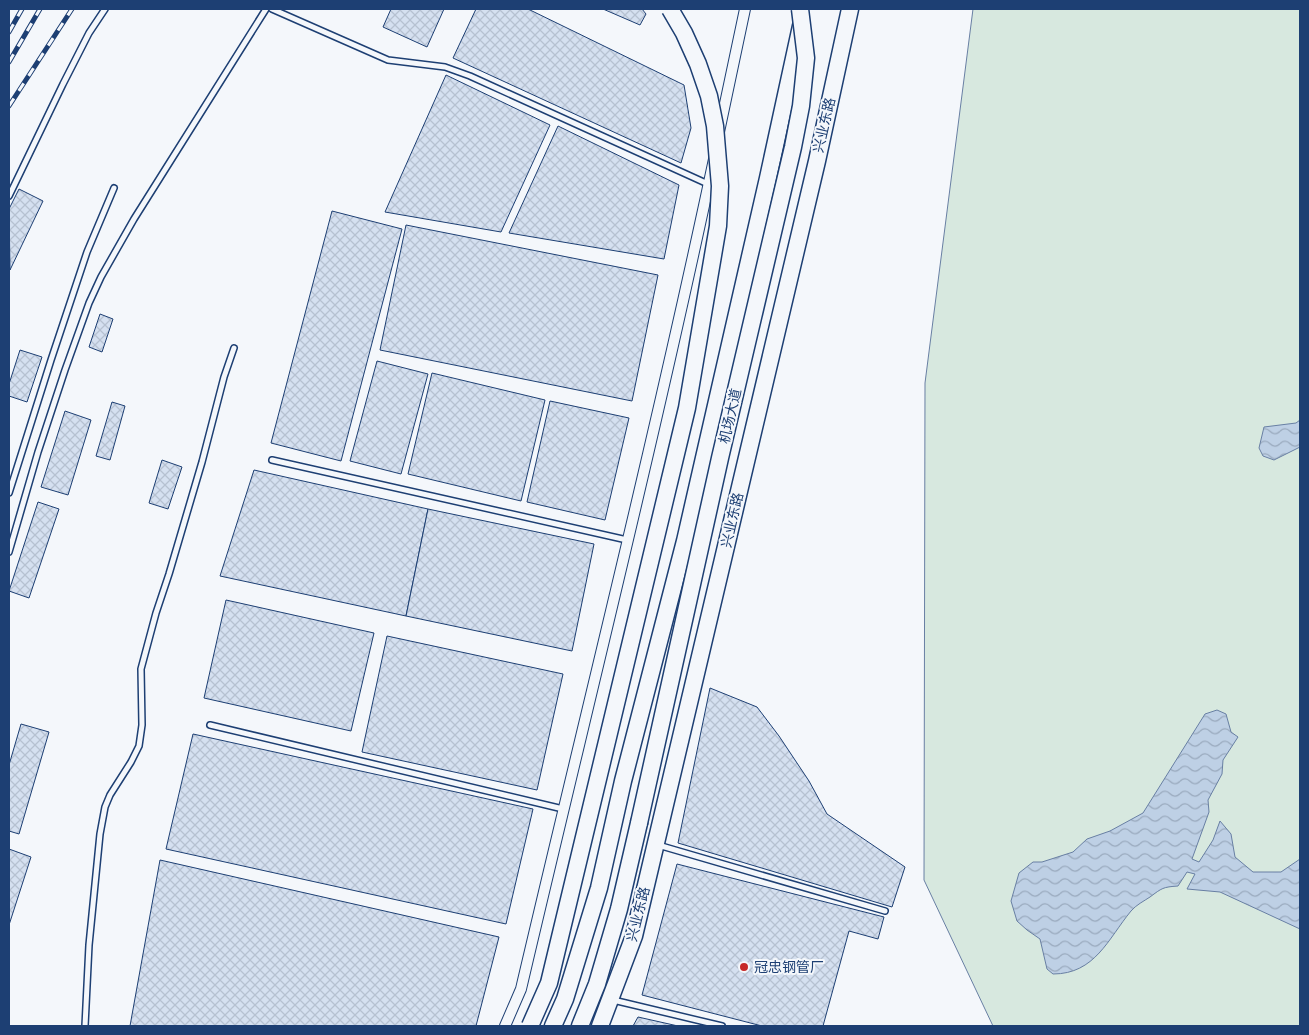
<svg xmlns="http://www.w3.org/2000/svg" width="1309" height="1035" font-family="Lato,'Noto Sans SC',sans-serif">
	<defs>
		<pattern id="water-waves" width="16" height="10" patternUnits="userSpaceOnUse" patternTransform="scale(1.25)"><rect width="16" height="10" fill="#bed0e5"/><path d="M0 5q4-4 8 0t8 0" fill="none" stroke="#9aaabe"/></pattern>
		<pattern id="building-cross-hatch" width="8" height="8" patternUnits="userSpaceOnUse" patternTransform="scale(1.25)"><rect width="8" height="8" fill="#d5e0f0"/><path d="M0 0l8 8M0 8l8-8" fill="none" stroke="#b6c1d1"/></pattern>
	</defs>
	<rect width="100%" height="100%" fill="#f4f7fb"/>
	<!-- grass -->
	<polygon fill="#d7e8df" stroke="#687fa3" points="973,9 1300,9 1300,1026 993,1026 924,880 925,383"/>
	<!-- water -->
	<g fill="url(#water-waves)" stroke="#687fa3">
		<polygon points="1300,420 1300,447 1274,460 1263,456 1259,448 1264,427 1296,423"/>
		<path d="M1217,710L1226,714L1231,732L1238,737L1223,760L1222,774L1208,800L1209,812L1192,859L1199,862L1213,840L1220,821L1231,834L1235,857L1253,872H1281L1300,859V929L1220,892L1187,889L1195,874L1187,872L1178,886C1163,887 1162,888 1150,897C1144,901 1136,905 1131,911C1108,939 1095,974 1053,974L1047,969L1040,939L1027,930L1017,921L1011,901L1019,873L1033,862H1042L1073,852L1087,839L1110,831L1143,813L1205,714Z"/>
	</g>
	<!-- building -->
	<g fill="url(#building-cross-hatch)" stroke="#1d3f73">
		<polygon points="391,9 444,9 427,47 383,27"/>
		<polygon points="476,9 528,9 684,85 691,128 681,163 453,58"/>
		<polygon points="603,9 642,9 646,14 640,25"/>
		<polygon points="446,75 550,125 501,232 385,212"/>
		<polygon points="558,126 679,185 664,259 509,233"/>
		<polygon points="19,189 43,201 10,270 9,209"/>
		<polygon points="332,211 402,229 341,461 271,443"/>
		<polygon points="406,225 658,275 632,401 380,350"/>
		<polygon points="100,314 113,319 102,352 89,347"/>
		<polygon points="20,350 42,357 27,402 9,396 9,384"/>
		<polygon points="377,361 428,374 401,474 350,461"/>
		<polygon points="432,373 545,400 521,501 408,474"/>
		<polygon points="550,401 629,418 605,520 527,502"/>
		<polygon points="112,402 125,406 110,460 96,456"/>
		<polygon points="65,411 91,420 68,495 41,487"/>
		<polygon points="162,460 182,467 168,509 149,503"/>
		<polygon points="254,470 428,509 406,616 220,576"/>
		<polygon points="38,502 59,509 29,598 9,591"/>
		<polygon points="428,509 594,544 572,651 406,616"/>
		<polygon points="226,600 374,633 351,731 204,698"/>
		<polygon points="387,636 563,674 537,790 362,752"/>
		<polygon points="710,688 757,707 779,736 809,781 827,814 905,867 892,907 678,843"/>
		<polygon points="21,724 49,732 19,834 9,831 9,765"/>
		<polygon points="193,734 533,809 506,924 166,849"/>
		<polygon points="9,849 31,857 9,925"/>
		<polygon points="160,860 499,937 476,1026 130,1026"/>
		<polygon points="677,864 884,917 878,939 849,931 823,1026 762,1026 642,995"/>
		<polygon points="638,1017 678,1026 633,1026"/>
	</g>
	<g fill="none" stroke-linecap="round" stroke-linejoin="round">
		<defs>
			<g id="lane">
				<polyline points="272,9 388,60 445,67 470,76 708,184"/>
				<polyline points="9,196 63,84 89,33 105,9"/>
				<polyline points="272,460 627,540"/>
				<polyline points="9,493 51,360 87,252 114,188"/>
				<polyline points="9,552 38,452 65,370 89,303 101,277 134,219 266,9"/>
				<polyline points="210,725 563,809"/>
				<polyline points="658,845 885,911"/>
				<polyline points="613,1000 722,1026"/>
				<polyline points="85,1026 89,945 100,834 105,807 110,795 131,762 139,746 142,725 141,669 156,613 169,574 202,462 224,377 234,348"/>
			</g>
			<g id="street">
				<polyline points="719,132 745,9"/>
				<path d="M505,1026L521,989C586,712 655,437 714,159"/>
			</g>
			<g id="primary">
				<polyline points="553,1026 565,999 599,888 623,781 685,541 768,178 801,26"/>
				<polyline points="580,1026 597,984 619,909 639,823"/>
				<polyline points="600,1026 634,936 817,161 850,9"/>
			</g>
		</defs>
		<!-- lane casing -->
		<use href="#lane" stroke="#1d3f73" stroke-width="8"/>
		<!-- street casing -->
		<use href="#street" stroke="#1d3f73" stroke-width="12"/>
		<!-- primary casing -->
		<use href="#primary" stroke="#1d3f73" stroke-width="19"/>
		<!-- lane -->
		<use href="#lane" stroke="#f4f7fb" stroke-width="5"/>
		<!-- street -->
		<use href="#street" stroke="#f4f7fb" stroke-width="10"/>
		<!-- primary -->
		<use href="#primary" stroke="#f4f7fb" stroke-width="16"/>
		<defs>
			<g id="rail">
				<polyline points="9,32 22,9"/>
				<polyline points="9,62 40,9"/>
				<polyline points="9,106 72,9"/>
			</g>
		</defs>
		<!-- rail casing -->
		<use href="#rail" stroke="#1d3f73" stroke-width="5"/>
		<!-- rail -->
		<use href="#rail" stroke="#f4f7fb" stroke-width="3" stroke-dasharray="9" stroke-linecap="butt"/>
		<defs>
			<g id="primary-bridge">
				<polyline points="639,823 720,458 793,147 801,106 806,58 800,9"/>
				<polyline points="530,1026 549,983 687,408 718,226 720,186 715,126 709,96 698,64 684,33 670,9"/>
			</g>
		</defs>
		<!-- primary-bridge casing -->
		<use href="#primary-bridge" stroke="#1d3f73" stroke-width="19" stroke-linecap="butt"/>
		<!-- primary-bridge -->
		<use href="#primary-bridge" stroke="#f4f7fb" stroke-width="16"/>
	</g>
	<!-- markers -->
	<circle fill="#c62828" stroke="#f4f7fb" stroke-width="2" cx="744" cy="967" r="5"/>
	<g text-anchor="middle" stroke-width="4" stroke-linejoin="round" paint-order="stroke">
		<!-- street labels -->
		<g font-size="14" fill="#1d3f73" stroke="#f4f7fb">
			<text transform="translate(824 125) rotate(-77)" y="5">兴业东路</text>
			<text transform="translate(730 416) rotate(-77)" y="5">机场大道</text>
			<text transform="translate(732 520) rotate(-77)" y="5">兴业东路</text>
			<text transform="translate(638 914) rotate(-76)" y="5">兴业东路</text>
		</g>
		<!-- poi labels -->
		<g font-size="14" fill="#1d3f73" stroke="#f4f7fb" text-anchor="start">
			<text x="754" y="972">冠忠钢管厂</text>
		</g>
	</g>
	<!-- border -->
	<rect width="1309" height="1035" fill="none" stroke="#1d3f73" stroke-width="20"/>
</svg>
